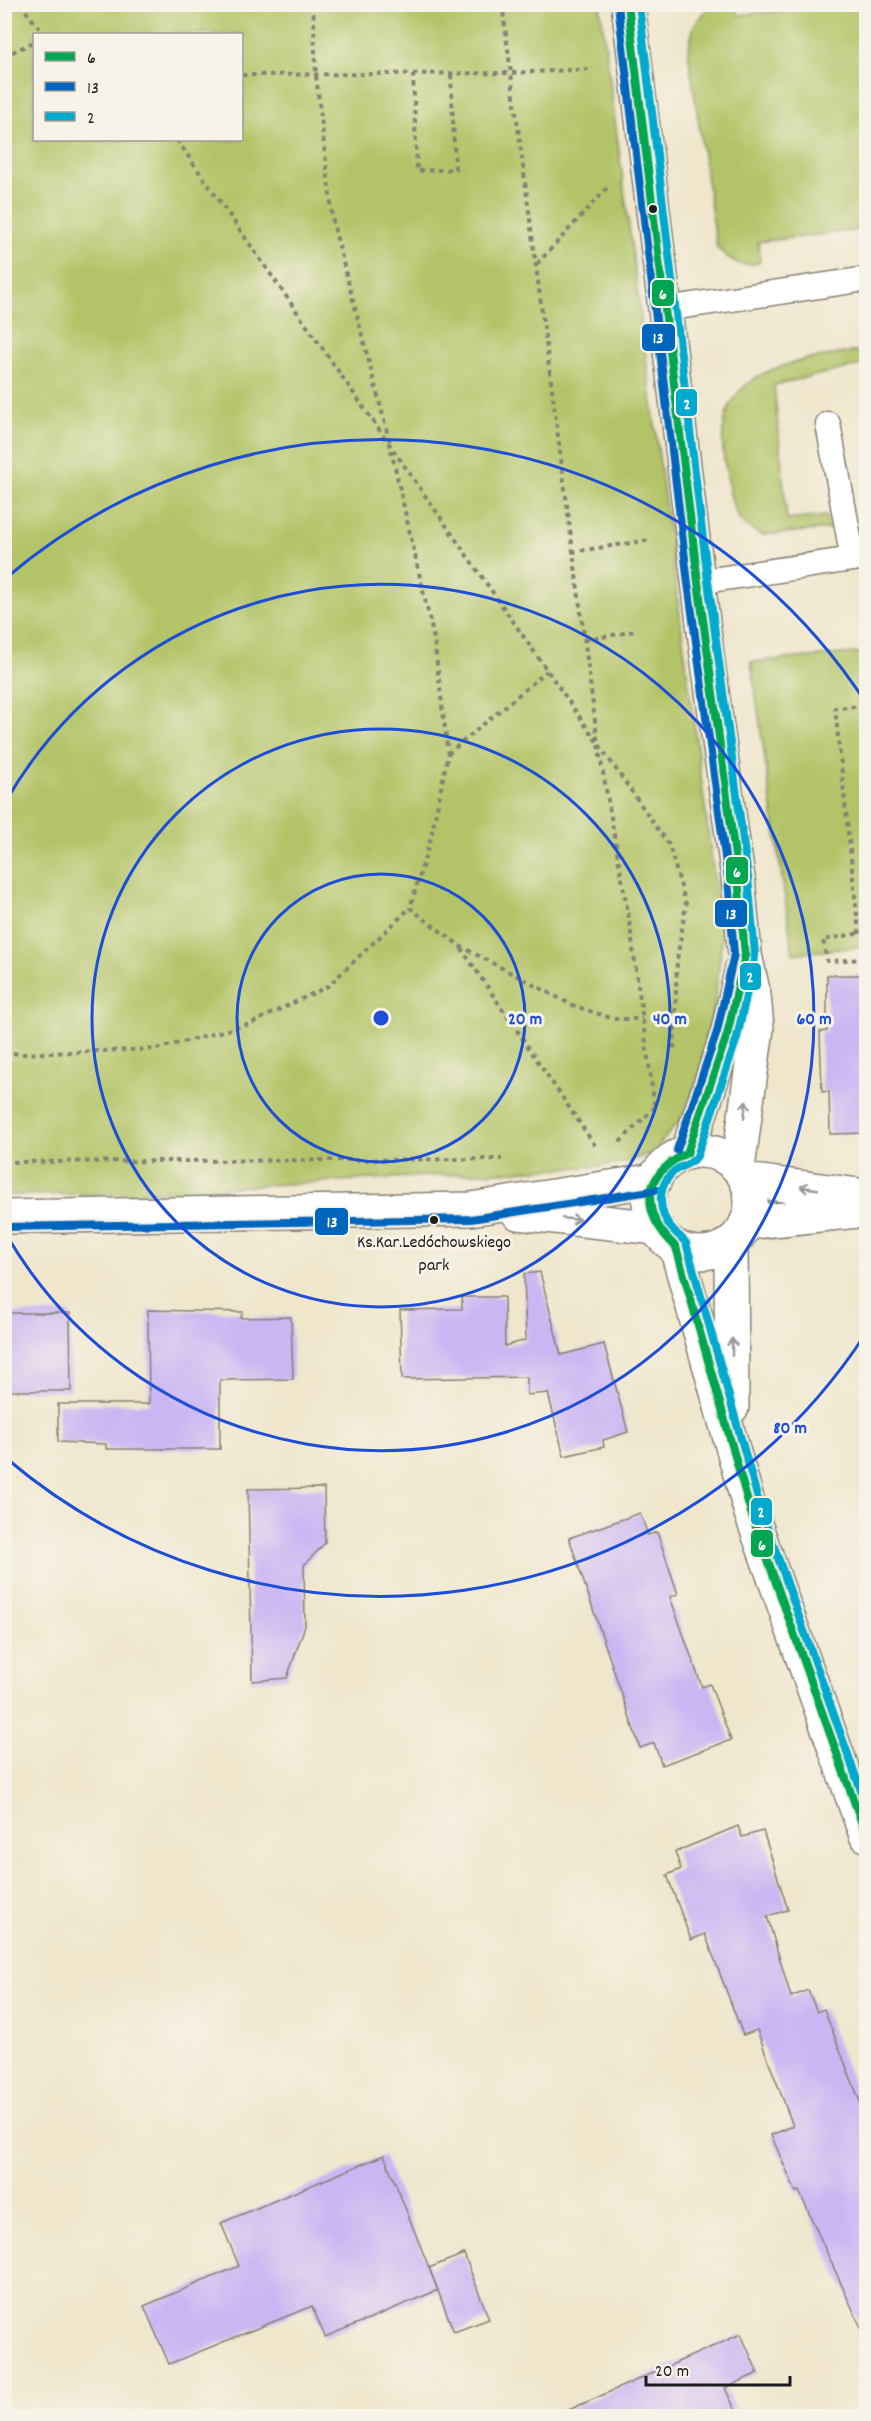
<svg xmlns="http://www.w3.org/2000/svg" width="871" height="2421" font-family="Dekko,sans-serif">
	<rect width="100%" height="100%" fill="#f7f3e8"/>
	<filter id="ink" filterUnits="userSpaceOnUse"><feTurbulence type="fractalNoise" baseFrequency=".0167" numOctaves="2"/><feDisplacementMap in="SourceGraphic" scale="12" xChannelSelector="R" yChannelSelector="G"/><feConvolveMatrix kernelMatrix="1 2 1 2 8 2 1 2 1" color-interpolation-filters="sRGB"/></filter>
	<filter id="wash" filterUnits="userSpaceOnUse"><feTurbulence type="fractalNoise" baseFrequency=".008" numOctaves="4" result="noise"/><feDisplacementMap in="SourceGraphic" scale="24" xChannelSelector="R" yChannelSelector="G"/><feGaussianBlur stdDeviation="1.35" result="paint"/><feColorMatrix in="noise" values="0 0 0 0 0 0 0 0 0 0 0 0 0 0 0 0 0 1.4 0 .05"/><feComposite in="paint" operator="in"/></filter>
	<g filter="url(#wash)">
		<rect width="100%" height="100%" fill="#efe6cc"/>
		<!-- green -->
		<g fill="#b3c467" stroke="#687042" stroke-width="1.5" fill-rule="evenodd">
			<path d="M5,5H600L722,938L715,1000L705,1055L694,1089L680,1120L654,1151L629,1162L600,1166L113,1194L5,1195ZM34,34H242V140H34Z"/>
			<path d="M710,5H736L738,15L842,5H866V229L758,242L760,262C740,269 732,261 717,248L688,51L694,25Z"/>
			<path d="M866,350V364L774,385L787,520L826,516L829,529L761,535C755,531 747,527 742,522C731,510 729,485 726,470C704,367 791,361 866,350Z"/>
			<polygon points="866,652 866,946 793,954 751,662"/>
		</g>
		<g id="blocks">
			<!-- building -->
			<g fill="#cbb6f3">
				<polygon points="827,975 867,975 867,1133 830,1134 829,1091 822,1092 820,1032 827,1031"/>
				<polygon points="540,1272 561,1355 604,1344 628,1432 603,1440 604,1447 564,1456 548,1393 527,1395 527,1377 402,1379 400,1310 462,1309 462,1297 504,1297 505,1346 526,1340 524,1274"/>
				<polygon points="148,1310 243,1312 241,1318 291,1317 293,1379 220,1380 220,1449 106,1449 106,1444 58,1442 58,1404 149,1404"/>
				<polygon points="4,1313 70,1313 71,1391 4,1391"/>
				<polygon points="324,1488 325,1543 304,1565 305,1626 287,1678 252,1681 248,1489"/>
				<polygon points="640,1513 648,1535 657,1532 678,1594 670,1597 702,1687 710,1684 731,1740 662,1765 654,1743 640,1748 569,1538"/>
				<polygon points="738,1826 742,1837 763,1831 788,1910 767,1916 791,1997 808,1990 817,2012 824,2009 867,2120 867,2341 799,2191 796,2192 771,2135 793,2126 757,2030 743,2035 705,1934 691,1940 667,1875 681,1869 675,1852"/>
				<polygon points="384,2155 438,2290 325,2337 312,2306 169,2364 144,2306 239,2266 221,2223"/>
				<polygon points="464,2254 489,2319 454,2332 429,2268"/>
				<polygon points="741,2334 758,2373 725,2388 738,2416 555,2416"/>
			</g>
		</g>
	</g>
	<g filter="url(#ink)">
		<use href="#blocks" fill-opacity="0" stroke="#868174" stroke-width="1.5"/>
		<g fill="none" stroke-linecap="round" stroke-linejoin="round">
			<defs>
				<g id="lane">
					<polyline points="665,309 866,279"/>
					<polyline points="828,424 853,559"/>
					<polyline points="698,582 866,557"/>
				</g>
				<g id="street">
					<polyline points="628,4 707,655 738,878 745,955 754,995 757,1028 738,1168"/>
					<circle cx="700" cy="1202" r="51"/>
					<polyline points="687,1153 727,1035 742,968"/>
					<polyline points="746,1180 866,1196"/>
					<polyline points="518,1213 657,1228"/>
					<polyline points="4,1217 471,1209 655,1180"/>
					<polyline points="746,1223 866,1210"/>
					<polyline points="731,1243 732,1407"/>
					<polyline points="676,1247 751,1513 866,1835"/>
				</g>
			</defs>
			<!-- lane casing -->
			<use href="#lane" stroke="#868174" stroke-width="27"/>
			<!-- street casing -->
			<use href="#street" stroke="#868174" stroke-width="36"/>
			<!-- path -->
			<g stroke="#868174" stroke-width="4" stroke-dasharray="4.5 4.5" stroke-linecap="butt">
				<polyline points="20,4 44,34"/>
				<polyline points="313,4 316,75 333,223 390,443"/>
				<polyline points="502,4 598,744 629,919 655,1109"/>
				<polyline points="4,56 34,42"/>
				<polyline points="413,74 417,171 455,169 451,74"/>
				<polyline points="242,75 511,73 593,69"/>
				<polyline points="177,140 669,845 686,904 677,960 674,1052"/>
				<polyline points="537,264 607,188"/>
				<polyline points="391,450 434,639 448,754 431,837 410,908 460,946 572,1005 614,1019 642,1019"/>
				<polyline points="572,552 650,540"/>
				<polyline points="585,640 635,631"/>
				<polyline points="448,754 547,671"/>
				<polyline points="866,932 823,940 827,961 866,959"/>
				<polyline points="859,934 835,708 866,706"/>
				<polyline points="461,948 596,1147"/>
				<polyline points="4,1052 20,1054 156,1049 250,1024 328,986 410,908"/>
				<polyline points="620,1142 657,1105"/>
				<polyline points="4,1162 502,1159"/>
			</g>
			<!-- lane -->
			<use href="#lane" stroke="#fff" stroke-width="24"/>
			<!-- street -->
			<use href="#street" stroke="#fff" stroke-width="33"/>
			<defs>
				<g id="bus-1">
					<polyline points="628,4 698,582 738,878 745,955 727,1035 687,1153"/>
					<polyline points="676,1247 751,1513 866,1835"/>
					<path d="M676,1247C640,1213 640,1176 687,1153"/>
				</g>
				<g id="bus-2">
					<polyline points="618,5 688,583 728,879 734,954 717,1032 677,1150"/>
					<polyline points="4,1227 471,1219 657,1190"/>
				</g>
				<path id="bus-3" d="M639,4L708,581L748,877L755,954L737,1038L697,1156C692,1164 684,1165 677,1169C656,1184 657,1211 672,1229C677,1234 682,1238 686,1243L761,1510L866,1805"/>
			</defs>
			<!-- bus-1 casing -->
			<use href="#bus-1" stroke="#f7f3e8" stroke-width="12"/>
			<!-- bus-2 casing -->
			<use href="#bus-2" stroke="#f7f3e8" stroke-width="12"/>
			<!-- bus-3 casing -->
			<use href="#bus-3" stroke="#f7f3e8" stroke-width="12"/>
			<!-- bus-1 -->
			<use href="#bus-1" stroke="#00a651" stroke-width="8"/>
			<!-- bus-2 -->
			<use href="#bus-2" stroke="#0065bd" stroke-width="8"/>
			<!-- bus-3 -->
			<use href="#bus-3" stroke="#00a9ce" stroke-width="8"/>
		</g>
		<!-- one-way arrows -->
		<defs><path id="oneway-shaft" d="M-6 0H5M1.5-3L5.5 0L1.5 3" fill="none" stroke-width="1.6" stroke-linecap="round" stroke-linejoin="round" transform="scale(1.5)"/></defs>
		<g stroke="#999">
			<use href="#oneway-shaft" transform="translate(745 1110) rotate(-83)"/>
			<use href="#oneway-shaft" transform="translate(809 1188) rotate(-172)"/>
			<use href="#oneway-shaft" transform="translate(571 1219) rotate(5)"/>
			<use href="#oneway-shaft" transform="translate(732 1347) rotate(-90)"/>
		</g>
	</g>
	<!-- distance rings -->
	<g fill="none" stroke="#1d4ed8" stroke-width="3">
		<circle cx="381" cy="1018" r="144"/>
		<circle cx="381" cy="1018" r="289"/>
		<path d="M6 801A433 433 0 1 1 6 1234"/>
		<path d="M866 1333A578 578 0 0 1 6 1458M6 578A578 578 0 0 1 866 703"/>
	</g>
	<!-- markers -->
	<g fill="#1c1c1c" stroke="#f7f3e8" stroke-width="2">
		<circle cx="653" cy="209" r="5"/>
		<circle cx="434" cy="1220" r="5"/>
	</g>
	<g text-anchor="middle" stroke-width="6" stroke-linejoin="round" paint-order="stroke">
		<!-- bus labels -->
		<g font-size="18" fill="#1c1c1c" stroke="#f7f3e8">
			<text x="434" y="1247">Ks.Kar.Ledóchowskiego<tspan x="434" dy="23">park</tspan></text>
		</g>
	</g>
	<circle cx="381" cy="1018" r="9" fill="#1d4ed8" stroke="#f7f3e8" stroke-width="3"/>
	<g font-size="18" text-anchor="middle" font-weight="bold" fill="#1d4ed8" stroke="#f7f3e8" stroke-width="6" stroke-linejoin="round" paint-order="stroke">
		<text x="525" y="1024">20 m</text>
		<text x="670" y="1024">40 m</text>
		<text x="814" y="1024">60 m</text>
		<text x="790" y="1433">80 m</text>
	</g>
	<g stroke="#f7f3e8" stroke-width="2">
		<rect x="651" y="279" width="24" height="28" rx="6" fill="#00a651"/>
		<rect x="641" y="323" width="35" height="29" rx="6" fill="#0065bd"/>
		<rect x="675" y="388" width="23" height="29" rx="6" fill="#00a9ce"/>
		<rect x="725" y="856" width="24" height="29" rx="6" fill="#00a651"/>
		<rect x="714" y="899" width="34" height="29" rx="6" fill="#0065bd"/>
		<rect x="739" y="962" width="23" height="29" rx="6" fill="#00a9ce"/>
		<rect x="314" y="1207" width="35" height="29" rx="6" fill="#0065bd"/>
		<rect x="750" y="1497" width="23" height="29" rx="6" fill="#00a9ce"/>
		<rect x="750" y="1529" width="24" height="29" rx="6" fill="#00a651"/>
	</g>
	<g font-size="16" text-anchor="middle" font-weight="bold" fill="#fff">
		<text x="663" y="299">6</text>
		<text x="658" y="343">13</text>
		<text x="687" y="409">2</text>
		<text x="737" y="877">6</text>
		<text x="731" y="919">13</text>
		<text x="750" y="982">2</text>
		<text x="332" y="1227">13</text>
		<text x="761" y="1517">2</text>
		<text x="762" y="1550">6</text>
	</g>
	<!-- margin -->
	<rect width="871" height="2421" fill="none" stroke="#f7f3e8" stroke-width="24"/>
	<!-- legend -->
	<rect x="33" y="33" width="210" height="108" fill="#f7f3e8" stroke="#9f9d96" stroke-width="1.5"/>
	<rect x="45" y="52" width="30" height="9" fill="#00a651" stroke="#9f9d96" stroke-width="1.5"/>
	<text x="87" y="63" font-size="18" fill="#1c1c1c">6</text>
	<rect x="45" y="82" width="30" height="9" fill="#0065bd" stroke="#9f9d96" stroke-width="1.5"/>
	<text x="87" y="93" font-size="18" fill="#1c1c1c">13</text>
	<rect x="45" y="112" width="30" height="9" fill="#00a9ce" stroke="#9f9d96" stroke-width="1.5"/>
	<text x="87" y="123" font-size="18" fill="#1c1c1c">2</text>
	<!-- scale -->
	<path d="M646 2376v9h144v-9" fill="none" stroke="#1c1c1c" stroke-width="3"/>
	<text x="655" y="2376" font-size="18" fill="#1c1c1c" stroke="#f7f3e8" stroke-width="4.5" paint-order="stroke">20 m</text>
</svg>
